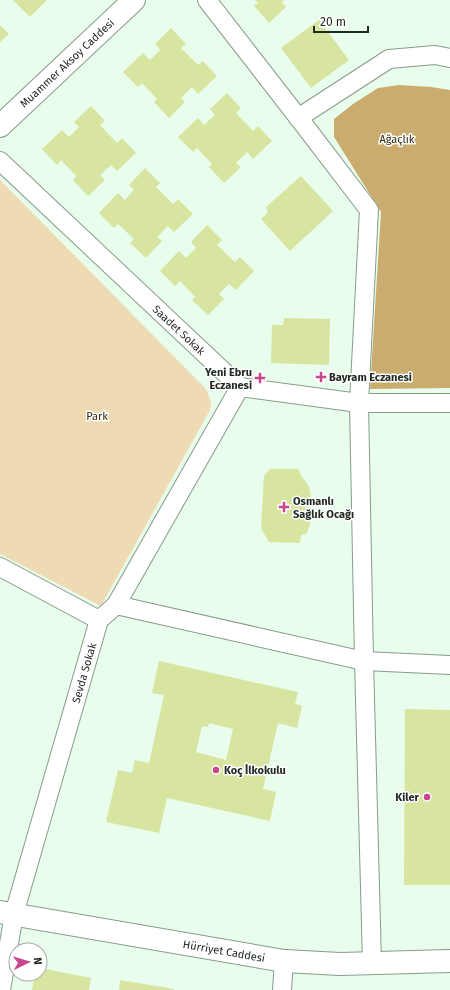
<svg xmlns="http://www.w3.org/2000/svg" width="450" height="990" font-family="'Fira Sans',sans-serif">
	<rect width="100%" height="100%" fill="#e8fdeb"/>
	<!-- green -->
	<polygon fill="#efdbb3" points="0,180 206,389 211,402 210,410 101,606 0,554"/>
	<!-- forest -->
	<polygon fill="#caad6e" points="399,85 431,87 450,90 450,388 370,389 381,212 334,137 334,119 353,104 378,88"/>
	<!-- building -->
	<g fill="#d7e5a1" fill-rule="evenodd">
		<polygon points="13,0 47,0 30,17"/>
		<polygon points="255,0 284,0 282,2 286,7 269,23 254,6 258,3"/>
		<polygon points="319,20 349,60 311,88 281,48"/>
		<polygon points="0,25 9,34 0,42"/>
		<polygon points="171,28 186,44 181,48 198,65 203,61 217,76 198,94 192,87 181,98 185,102 169,118 154,102 157,99 142,83 138,87 123,72 143,53 150,60 160,50 155,44"/>
		<polygon points="227,93 241,108 236,113 253,131 258,126 272,141 253,159 247,152 236,163 241,167 224,183 209,167 212,164 197,148 193,152 178,137 198,118 204,125 215,115 210,109"/>
		<polygon points="91,106 105,121 100,125 117,143 122,138 136,153 117,171 111,165 100,175 105,180 88,196 73,180 76,176 61,160 57,165 42,149 62,130 69,137 79,127 74,122"/>
		<polygon points="145,168 160,183 156,187 173,204 178,199 193,214 174,232 168,226 157,237 162,241 146,258 130,243 134,239 118,224 114,228 99,213 118,193 125,200 134,190 129,185"/>
		<polygon points="301,176 333,211 290,251 261,219 268,212 266,207"/>
		<polygon points="207,225 222,240 217,245 235,262 240,257 254,271 236,290 229,284 219,294 224,299 208,315 192,300 195,297 180,281 175,286 160,271 179,251 186,258 196,248 191,242"/>
		<polygon points="284,318 330,319 329,365 271,363 272,325 283,325"/>
		<polygon points="270,469 298,469 302,477 309,486 311,497 305,499 305,516 310,519 310,525 306,534 301,535 300,543 269,542 261,528 264,476"/>
		<path d="M159,661L298,692L295,704L302,706L297,728L278,723L263,789L276,792L270,821L167,798L159,833L106,822L118,770L132,773L135,760L149,763L164,695L152,693ZM209,723L233,729L226,760L196,752L202,726L208,727Z"/>
		<polygon points="405,709 450,710 450,885 404,885"/>
		<polygon points="40,968 91,978 89,990 32,990 35,974 40,974"/>
		<polygon points="120,980 174,989 174,990 119,990"/>
	</g>
	<g fill="none" stroke-linecap="round" stroke-linejoin="round">
		<defs>
			<g id="minor">
				<polyline points="207,0 304,125 369,210 359,403 364,661 372,963"/>
				<polyline points="298,118 389,59 435,55 450,58"/>
				<polyline points="0,161 240,387 359,403 450,403"/>
				<polyline points="0,567 99,620"/>
				<polyline points="116,605 364,661 450,665"/>
				<polyline points="1,990 14,914 99,620 116,605 240,387"/>
				<polyline points="282,990 284,961"/>
			</g>
			<g id="secondary">
				<polyline points="0,126 134,0"/>
				<polyline points="0,912 284,961 340,964 450,961"/>
			</g>
		</defs>
		<!-- minor casing -->
		<use href="#minor" stroke="#889b8b" stroke-width="20"/>
		<!-- secondary casing -->
		<use href="#secondary" stroke="#889b8b" stroke-width="24"/>
		<!-- minor -->
		<use href="#minor" stroke="#fff" stroke-width="18"/>
		<!-- secondary -->
		<use href="#secondary" stroke="#fff" stroke-width="22"/>
	</g>
	<!-- markers -->
	<g fill="#c9478f" stroke="#fff" stroke-width="1.5">
		<path d="M319 371h4v4h4v4h-4v4h-4v-4h-4v-4h4z"/>
		<path d="M258 372h4v4h4v4h-4v4h-4v-4h-4v-4h4z"/>
		<path d="M282 501h4v4h4v4h-4v4h-4v-4h-4v-4h4z"/>
		<circle cx="216" cy="770" r="4"/>
		<circle cx="427" cy="797" r="4"/>
	</g>
	<g text-anchor="middle" stroke-width="3" stroke-linejoin="round" paint-order="stroke">
		<!-- street labels -->
		<g font-size="11" fill="#212922" stroke="#fff">
			<text transform="translate(67 63) rotate(-43)" y="4">Muammer Aksoy Caddesi</text>
			<text transform="translate(179 330) rotate(43)" y="4">Saadet Sokak</text>
			<text transform="translate(84 673) rotate(-74)" y="4">Sevda Sokak</text>
			<text transform="translate(224 951) rotate(10)" y="4">Hürriyet Caddesi</text>
		</g>
		<!-- park labels -->
		<g font-size="11" fill="#34280a" stroke="#fff">
			<text x="397" y="143">Ağaçlık</text>
			<text x="97" y="420">Park</text>
		</g>
		<!-- poi labels -->
		<g font-size="11" font-weight="bold" fill="#212922" stroke="#fff" text-anchor="start">
			<text x="252" y="376" text-anchor="end">Yeni Ebru<tspan x="252" dy="13">Eczanesi</tspan></text>
			<text x="329" y="381">Bayram Eczanesi</text>
			<text x="293" y="505">Osmanlı<tspan x="293" dy="13">Sağlık Ocağı</tspan></text>
			<text x="224" y="774">Koç İlkokulu</text>
			<text x="419" y="801" text-anchor="end">Kiler</text>
		</g>
	</g>
	<!-- north arrow -->
	<g transform="translate(28 962) rotate(85)"><circle r="19" fill="#ffffff" stroke="#a6a9a7"/>
	<path d="M0-3L7 15L0 10L-7 15Z" fill="#c9478f"/>
	<text y="-6" font-size="11" font-weight="bold" text-anchor="middle" fill="#212922">N</text>
	</g>
	<!-- scale -->
	<path d="M314 26v6h54v-6" fill="none" stroke="#212922" stroke-width="2"/>
	<text x="320" y="26" font-size="12" fill="#212922" stroke="#ffffff" stroke-width="3" paint-order="stroke">20 m</text>
</svg>
